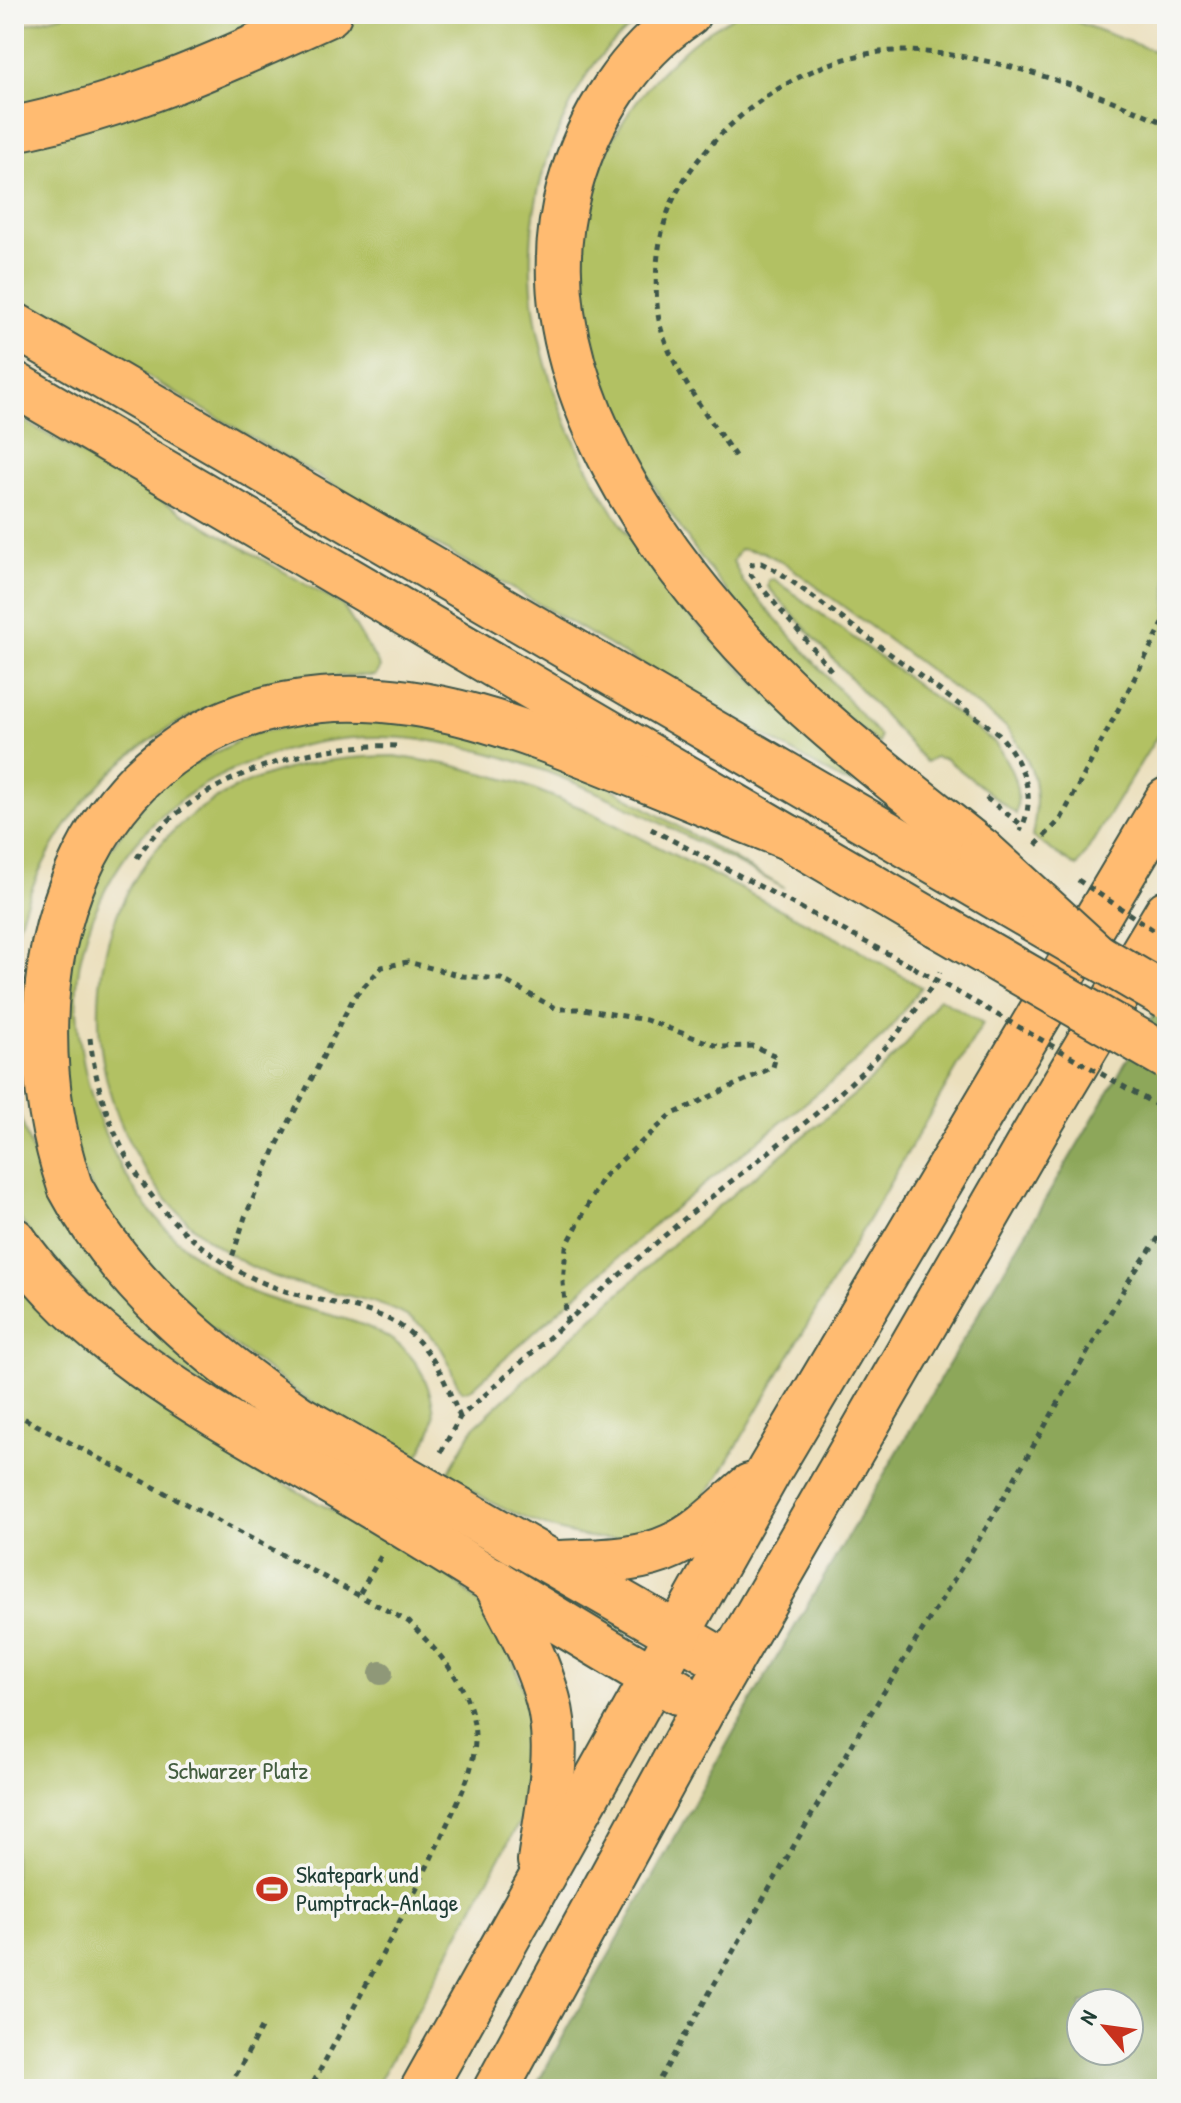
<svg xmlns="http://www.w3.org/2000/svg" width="1181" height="2103" font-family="'Patrick Hand',sans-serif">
	<rect width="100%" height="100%" fill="#f6f6f2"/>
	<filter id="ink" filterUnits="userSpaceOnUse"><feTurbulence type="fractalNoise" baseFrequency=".0125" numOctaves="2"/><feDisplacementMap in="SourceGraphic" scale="16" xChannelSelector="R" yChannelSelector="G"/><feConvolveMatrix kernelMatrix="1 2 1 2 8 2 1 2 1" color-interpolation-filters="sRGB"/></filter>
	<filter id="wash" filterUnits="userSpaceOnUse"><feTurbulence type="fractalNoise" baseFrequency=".006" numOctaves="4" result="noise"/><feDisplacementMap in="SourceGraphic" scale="32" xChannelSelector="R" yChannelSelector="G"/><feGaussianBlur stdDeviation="1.8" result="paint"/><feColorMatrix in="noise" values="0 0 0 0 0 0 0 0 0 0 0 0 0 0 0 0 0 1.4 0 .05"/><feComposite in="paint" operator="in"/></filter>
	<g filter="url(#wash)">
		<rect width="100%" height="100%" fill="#ebdfbc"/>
		<!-- green -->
		<g fill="#b2c164" stroke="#687f4c" stroke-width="2">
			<polygon points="67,14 290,14 179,63 14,109 14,27"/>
			<path d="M371,14H645C632,26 617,38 605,51C585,73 571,103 559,129C488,286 562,451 659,578C718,656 798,721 869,788L841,780L14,299V145L192,94Z"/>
			<path d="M736,14H1056L1167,56V720L1077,867L1032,837C1041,789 1036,765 1006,727L786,564L763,552L740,549L733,561L743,582L880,736L879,744C856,725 832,707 810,686C775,654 745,614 715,576C591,416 507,199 691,44C705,32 722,24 736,14Z"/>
			<path d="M14,415L343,606L380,667L375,676C204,668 53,777 14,944Z"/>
			<path d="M774,579L994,742C1010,764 1022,786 1016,814L946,759L935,757L926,762L768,587L769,580Z"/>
			<path d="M358,716L472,732L608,786L784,888C628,807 446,690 265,757C222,772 187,791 154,823C107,870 73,942 77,1010C82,1105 124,1205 204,1262C217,1272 234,1284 249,1291C308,1318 399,1312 426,1382C440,1417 434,1428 416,1460L308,1400L196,1317L111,1223L64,1136L60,916L160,782L253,733Z"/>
			<path d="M394,756L451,765L516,782L584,809L856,948L921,987L887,1032L851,1066L660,1220L471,1389L463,1391C454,1383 452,1369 447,1359C442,1347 427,1329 416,1322C383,1299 339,1295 301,1285C254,1273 211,1247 178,1212C61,1089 70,873 230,791C282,764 336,757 394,756Z"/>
			<path d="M939,998L983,1023L717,1480C702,1499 681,1524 659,1533C652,1536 642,1536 634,1537C567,1547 503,1509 446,1476L474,1427L677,1240L866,1085L904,1047Z"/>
			<polygon points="14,1098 31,1149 83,1245 628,1630 629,1637 197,1383 91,1301 33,1238 14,1210"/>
			<path d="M14,1270C89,1331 163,1397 241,1454C290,1491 350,1519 403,1550C420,1560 440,1569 455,1581C526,1640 543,1735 521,1819L375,2089H14Z"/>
		</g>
		<!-- forest -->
		<path fill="#8da75a" stroke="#567247" stroke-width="2" fill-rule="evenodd" d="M1167,992V2089H534L750,1703ZM1081,2003H1129V2051H1081Z"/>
	</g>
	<g filter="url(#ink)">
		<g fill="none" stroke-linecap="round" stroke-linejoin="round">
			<defs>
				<g id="major">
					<polyline points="14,325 965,879"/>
					<polyline points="14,384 938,925"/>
				</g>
				<g id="highway">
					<path d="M688,14C629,54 589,117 570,185C516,375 669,578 800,701C858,754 921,802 982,851"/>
					<path d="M14,129C125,107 226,61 329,14"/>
					<path d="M14,1240C95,1360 246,1430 366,1503C470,1565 572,1632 678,1692"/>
					<path d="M556,1563C594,1561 636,1563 672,1546C701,1533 726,1506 750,1486"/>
					<path d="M494,1580C514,1619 537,1657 548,1700C562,1751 547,1810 540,1861"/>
					<path d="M729,1664L298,1417C209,1355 122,1285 70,1187C0,976 76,721 321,700C428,691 526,731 622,770C680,794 737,817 795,840"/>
					<polyline points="423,2089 770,1469 1167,800"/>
					<polyline points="496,2089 704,1707 1043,1119 1167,912"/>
				</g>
			</defs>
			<!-- major casing -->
			<use href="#major" stroke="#3e5548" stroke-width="48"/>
			<!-- highway casing -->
			<use href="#highway" stroke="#3e5548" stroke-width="48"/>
			<!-- path -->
			<g stroke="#3e5548" stroke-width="5" stroke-dasharray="6 6" stroke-linecap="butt">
				<path d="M735,456C709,418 664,360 658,314C653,273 658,226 678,190C721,114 818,48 906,51C997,54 1085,88 1167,124"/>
				<path d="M831,670L751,575L752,564L761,563L779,572L999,734C1022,762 1039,796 1020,831"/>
				<polyline points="986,798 1023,826"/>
				<polyline points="651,829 913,967"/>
				<polyline points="1036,845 1061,819 1167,616"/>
				<path d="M137,858C186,779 307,742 396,746"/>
				<path d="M90,1038C103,1155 176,1259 292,1293C331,1305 379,1306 411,1334C437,1357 447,1387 460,1417"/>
				<polyline points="229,1267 245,1217 275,1149 354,997 382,967 408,962 462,976 501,979 557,1009 583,1009 646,1020 720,1047 753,1046 776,1056 773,1067 671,1115 602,1178 566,1247 563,1283 567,1321"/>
				<path d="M14,1413L409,1622C441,1655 476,1691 475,1741C474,1774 456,1804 443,1833C403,1920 355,2004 310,2089"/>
				<path d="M441,1452L460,1417C530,1355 599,1292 670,1231C764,1150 878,1083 940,972"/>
				<polyline points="360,1593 381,1556"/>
				<polyline points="161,2086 230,2086 236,2089"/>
				<polyline points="230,2086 261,2028"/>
				<polyline points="654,2089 864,1724 986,1528 1131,1277 1167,1226"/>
			</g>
			<!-- major -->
			<use href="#major" stroke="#ffbb71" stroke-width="44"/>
			<!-- highway -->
			<use href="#highway" stroke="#ffbb71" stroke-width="44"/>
			<defs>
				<g id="major-bridge">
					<polyline points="965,879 1167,997"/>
					<polyline points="938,925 1167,1057"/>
				</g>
				<polyline id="highway-bridge" points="982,851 1098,957"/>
			</defs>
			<!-- major-bridge casing -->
			<use href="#major-bridge" stroke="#3e5548" stroke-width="48" stroke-linecap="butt"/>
			<!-- highway-bridge casing -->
			<use href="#highway-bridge" stroke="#3e5548" stroke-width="48" stroke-linecap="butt"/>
			<!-- path-bridge -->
			<g stroke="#3e5548" stroke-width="5" stroke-dasharray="6 6" stroke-linecap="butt">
				<polyline points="1078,880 1167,939"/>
				<polyline points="913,967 1167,1111"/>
			</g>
			<!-- major-bridge -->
			<use href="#major-bridge" stroke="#ffbb71" stroke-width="44"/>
			<!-- highway-bridge -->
			<use href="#highway-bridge" stroke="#ffbb71" stroke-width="44"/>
		</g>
		<!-- trees -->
		<circle fill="#8f9878" cx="381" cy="1673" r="12"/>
	</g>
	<!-- icons -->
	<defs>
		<symbol id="stadium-bare" viewBox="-9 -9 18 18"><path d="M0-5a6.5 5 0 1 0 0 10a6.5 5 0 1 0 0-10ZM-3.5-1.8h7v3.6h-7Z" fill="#c8321e" stroke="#f6f6f2" stroke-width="2.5" paint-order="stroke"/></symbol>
	</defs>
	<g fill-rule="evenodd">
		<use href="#stadium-bare" x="250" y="1867" width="44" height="44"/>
	</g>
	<g text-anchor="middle" stroke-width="7" stroke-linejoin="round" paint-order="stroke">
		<!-- park labels -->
		<g font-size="24" fill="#445e40" stroke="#f6f6f2">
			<text x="238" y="1779">Schwarzer Platz</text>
		</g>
		<!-- poi labels -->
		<g font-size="24" fill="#1f3d34" stroke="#f6f6f2" text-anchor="start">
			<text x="296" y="1883">Skatepark und<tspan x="296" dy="28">Pumptrack-Anlage</tspan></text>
		</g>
	</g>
	<!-- margin -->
	<rect width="1181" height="2103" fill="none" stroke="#f6f6f2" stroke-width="48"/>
	<!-- north arrow -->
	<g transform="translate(1105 2027) rotate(299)"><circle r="38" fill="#f6f6f2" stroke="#a0aca6" stroke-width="2"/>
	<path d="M0-6L14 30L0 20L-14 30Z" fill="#c8321e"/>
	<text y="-12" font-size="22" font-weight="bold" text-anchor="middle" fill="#1f3d34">N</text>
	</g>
</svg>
